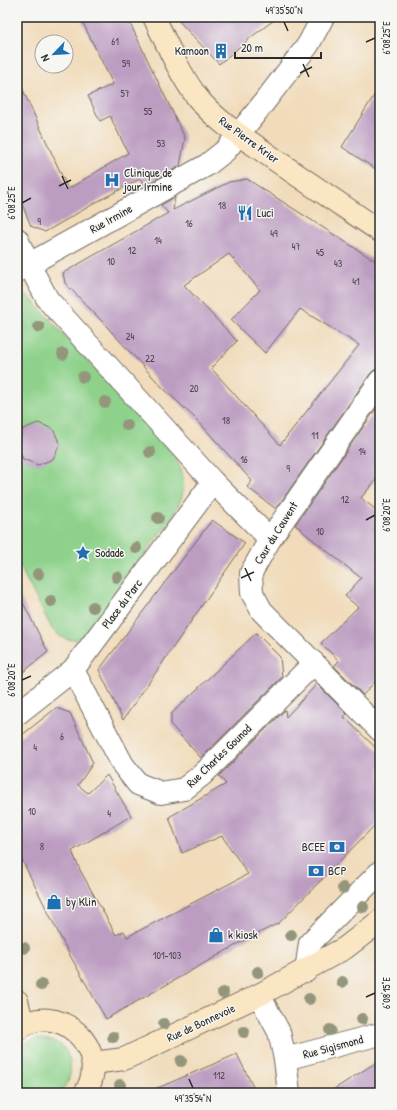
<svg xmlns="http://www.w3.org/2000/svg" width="397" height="1110" font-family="'Patrick Hand',sans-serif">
	<rect width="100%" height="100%" fill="#f6f6f2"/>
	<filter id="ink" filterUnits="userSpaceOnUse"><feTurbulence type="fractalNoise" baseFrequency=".025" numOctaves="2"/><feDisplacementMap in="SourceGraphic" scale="8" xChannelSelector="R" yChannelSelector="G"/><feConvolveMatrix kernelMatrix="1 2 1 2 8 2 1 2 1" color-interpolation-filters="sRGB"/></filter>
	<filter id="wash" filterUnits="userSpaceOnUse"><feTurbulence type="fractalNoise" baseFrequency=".012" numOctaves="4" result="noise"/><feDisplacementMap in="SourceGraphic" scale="16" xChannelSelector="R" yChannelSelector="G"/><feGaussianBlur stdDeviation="0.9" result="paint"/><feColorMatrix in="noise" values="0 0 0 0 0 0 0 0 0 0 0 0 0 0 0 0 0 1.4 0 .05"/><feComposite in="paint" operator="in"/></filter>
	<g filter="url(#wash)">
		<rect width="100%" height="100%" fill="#f1dbba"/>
		<!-- green -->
		<g fill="#8dd18a" stroke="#5c7e5a">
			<path d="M17,294H21L29,297L168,447C187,472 189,490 172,517L87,633C73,643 65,642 52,629L17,561Z"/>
			<path d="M35,1039C45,1039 54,1040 62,1046C74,1058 74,1084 58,1092C51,1095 34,1093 27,1093L17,1083V1053C21,1045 28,1042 35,1039Z"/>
		</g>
		<g id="blocks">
			<!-- building -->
			<g fill="#bc9cc1" fill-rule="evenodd">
				<polygon points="80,17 127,17 185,138 180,166 145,185 140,179 102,199 45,232 31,226 17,192 17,77 68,189 128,153 110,116 100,121 88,96 113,84"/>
				<polygon points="175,17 278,17 250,38 219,64"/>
				<polygon points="380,86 380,172 342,147"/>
				<path d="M247,179L380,264V369L374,370L370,374L276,509L247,487L252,481L197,420L163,388L97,316L65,283L63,273L168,213L161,205L175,197L173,210L229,182ZM229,254L260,290L231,320L265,353L300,309L359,345L280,445L211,368L237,341L184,285Z"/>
				<polygon points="380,403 380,475 361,498 380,513 380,676 363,695 334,666 339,661 321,643 358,607 345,596 361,578 302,531 302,530 295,525"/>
				<polygon points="38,423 53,429 60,444 53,459 38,465 23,459 17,444 23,429"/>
				<polygon points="212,520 245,543 123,720 99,670"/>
				<polygon points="17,591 48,652 17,677"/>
				<polygon points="256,633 280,657 282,677 201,758 171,725 171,714"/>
				<polygon points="317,684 347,714 344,717 380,752 380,820 279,923 245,940 106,1019 68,952 17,850 17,739 56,708 70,713 93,763 78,785 88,793 107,775 131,816 72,851 80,870 116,935 124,931 127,937 248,874 222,836 182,853 169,817 226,784 219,776 285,710 286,717"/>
				<polygon points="237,1054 256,1093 146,1093"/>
				<polygon points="380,1060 380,1093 328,1093"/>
			</g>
		</g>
	</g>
	<g filter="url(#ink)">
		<use href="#blocks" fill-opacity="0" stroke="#70695d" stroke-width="1"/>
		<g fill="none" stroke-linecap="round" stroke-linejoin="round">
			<defs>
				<g id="street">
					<polyline points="17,239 29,265 48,300 213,482 270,539"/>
					<polyline points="17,271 207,165 226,150 262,105 308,45 323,17"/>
					<polyline points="380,381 270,539 251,573 252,593 262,611 380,730"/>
					<polyline points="73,670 123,765 138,784 161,793 184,789 203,774 314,663"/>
					<polyline points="17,714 73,670 213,482"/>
					<polyline points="306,971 310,943 380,872"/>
					<polyline points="259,995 279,1032 285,1059 289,1093"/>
					<polyline points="285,1059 380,1034"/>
				</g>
				<g id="secondary">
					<path d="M154,17C167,44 179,73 197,97C213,118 238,134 260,149C299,177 340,204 380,231"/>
					<polyline points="17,1001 23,1025"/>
					<path d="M17,1030C55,997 114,1048 85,1093"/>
					<polyline points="93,1063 124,1059 259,995 345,948 380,921"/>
				</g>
			</defs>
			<!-- street casing -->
			<use href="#street" stroke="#70695d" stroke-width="24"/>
			<!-- secondary casing -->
			<use href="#secondary" stroke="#70695d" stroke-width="24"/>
			<!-- street -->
			<use href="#street" stroke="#fff" stroke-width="22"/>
			<!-- secondary -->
			<use href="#secondary" stroke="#fbe6c4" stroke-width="22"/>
		</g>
		<!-- trees -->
		<g fill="#94967b">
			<circle cx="39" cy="327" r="6"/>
			<circle cx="63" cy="354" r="6"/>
			<circle cx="83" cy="377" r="6"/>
			<circle cx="105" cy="402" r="6"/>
			<circle cx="127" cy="425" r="6"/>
			<circle cx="150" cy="452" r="6"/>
			<circle cx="158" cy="518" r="6"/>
			<circle cx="136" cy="548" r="6"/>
			<circle cx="38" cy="574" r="6"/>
			<circle cx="117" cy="577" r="6"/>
			<circle cx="51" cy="601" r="6"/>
			<circle cx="93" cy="607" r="6"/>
			<circle cx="343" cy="888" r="6"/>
			<circle cx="363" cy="907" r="6"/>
			<circle cx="291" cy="935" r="6"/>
			<circle cx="24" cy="948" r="6"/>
			<circle cx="258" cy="972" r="6"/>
			<circle cx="342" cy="982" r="6"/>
			<circle cx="41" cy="985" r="6"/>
			<circle cx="223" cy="993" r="6"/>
			<circle cx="309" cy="999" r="6"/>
			<circle cx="362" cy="1019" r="6"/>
			<circle cx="164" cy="1024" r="6"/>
			<circle cx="330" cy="1030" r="6"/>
			<circle cx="244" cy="1032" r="6"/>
			<circle cx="113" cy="1037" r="6"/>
			<circle cx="181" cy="1061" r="6"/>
			<circle cx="120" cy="1085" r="6"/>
		</g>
	</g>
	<!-- ticks -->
	<path fill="none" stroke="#2b2b2b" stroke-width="1.5" d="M284,22L288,31M366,42L375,38M303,64L309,77M300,73L312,67M62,176L68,189M59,186L71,180M22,203L31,198M366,520L375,515M245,568L251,581M241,578L254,572M22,680L31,676M366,997L375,993M189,1079L193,1088"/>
	<!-- icons -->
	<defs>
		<symbol id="building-bare" viewBox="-9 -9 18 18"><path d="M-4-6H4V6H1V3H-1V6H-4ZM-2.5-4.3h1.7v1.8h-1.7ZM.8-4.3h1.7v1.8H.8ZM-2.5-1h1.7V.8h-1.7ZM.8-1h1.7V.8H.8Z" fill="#1f6fb2" stroke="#f6f6f2" stroke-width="2.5" paint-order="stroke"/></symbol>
		<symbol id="hospital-bare" viewBox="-9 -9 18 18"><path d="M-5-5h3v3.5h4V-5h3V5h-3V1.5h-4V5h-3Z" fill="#1f6fb2" stroke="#f6f6f2" stroke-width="2.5" paint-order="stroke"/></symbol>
		<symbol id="restaurant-bare" viewBox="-9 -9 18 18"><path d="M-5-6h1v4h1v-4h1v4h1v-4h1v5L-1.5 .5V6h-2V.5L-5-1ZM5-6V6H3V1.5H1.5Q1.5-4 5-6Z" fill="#1f6fb2" stroke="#f6f6f2" stroke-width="2.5" paint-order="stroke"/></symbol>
		<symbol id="sight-bare" viewBox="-9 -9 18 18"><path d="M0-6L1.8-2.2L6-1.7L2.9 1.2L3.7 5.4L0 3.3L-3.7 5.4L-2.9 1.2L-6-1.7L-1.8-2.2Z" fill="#1f6fb2" stroke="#f6f6f2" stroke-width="2.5" paint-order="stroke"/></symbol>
		<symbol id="bank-bare" viewBox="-9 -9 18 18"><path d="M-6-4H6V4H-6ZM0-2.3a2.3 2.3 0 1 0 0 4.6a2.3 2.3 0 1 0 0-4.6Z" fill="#1f6fb2" stroke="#f6f6f2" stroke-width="2.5" paint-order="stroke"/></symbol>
		<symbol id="shop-bare" viewBox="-9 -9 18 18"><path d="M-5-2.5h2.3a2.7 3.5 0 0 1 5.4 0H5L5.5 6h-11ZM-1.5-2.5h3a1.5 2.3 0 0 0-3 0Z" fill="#1f6fb2" stroke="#f6f6f2" stroke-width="2.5" paint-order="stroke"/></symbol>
	</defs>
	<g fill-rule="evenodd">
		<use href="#building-bare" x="210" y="40" width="22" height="22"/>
		<use href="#hospital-bare" x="101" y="169" width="22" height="22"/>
		<use href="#restaurant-bare" x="234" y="202" width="22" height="22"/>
		<use href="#sight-bare" x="72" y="542" width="22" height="22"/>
		<use href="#bank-bare" x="326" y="836" width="22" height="22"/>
		<use href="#bank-bare" x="305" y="860" width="22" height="22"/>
		<use href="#shop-bare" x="43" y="891" width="22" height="22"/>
		<use href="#shop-bare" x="205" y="924" width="22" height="22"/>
	</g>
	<g text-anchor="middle" stroke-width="3" stroke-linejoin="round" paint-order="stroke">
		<!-- number labels -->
		<g font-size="10" fill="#4f4750">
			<text x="115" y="45">61</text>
			<text x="126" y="67">59</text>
			<text x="125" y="97">57</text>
			<text x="148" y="115">55</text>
			<text x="161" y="147">53</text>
			<text x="222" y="209">18</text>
			<text x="39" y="225">9</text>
			<text x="189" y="227">16</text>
			<text x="274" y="237">49</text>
			<text x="158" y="244">14</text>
			<text x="296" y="250">47</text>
			<text x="132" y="254">12</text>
			<text x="320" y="256">45</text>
			<text x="111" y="265">10</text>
			<text x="338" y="267">43</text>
			<text x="356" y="285">41</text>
			<text x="130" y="340">24</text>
			<text x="150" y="362">22</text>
			<text x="194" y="392">20</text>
			<text x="226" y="424">18</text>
			<text x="315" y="439">11</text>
			<text x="362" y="455">14</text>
			<text x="244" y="463">16</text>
			<text x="288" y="472">9</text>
			<text x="345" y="503">12</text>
			<text x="320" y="535">10</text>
			<text x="62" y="740">6</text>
			<text x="35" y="751">4</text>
			<text x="32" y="815">10</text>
			<text x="109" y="817">4</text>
			<text x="42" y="850">8</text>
			<text x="167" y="959">101-103</text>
			<text x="219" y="1079">112</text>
		</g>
		<!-- poi labels -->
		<g font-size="12" fill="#2b2b2b" stroke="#f6f6f2" text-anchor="start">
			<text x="209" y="55" text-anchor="end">Kamoon</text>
			<text x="124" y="177">Clinique de<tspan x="124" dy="14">jour Irmine</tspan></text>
			<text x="257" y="217">Luci</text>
			<text x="95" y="557">Sodade</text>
			<text x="325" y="851" text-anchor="end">BCEE</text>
			<text x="328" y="875">BCP</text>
			<text x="66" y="906">by Klin</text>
			<text x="228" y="939">k kiosk</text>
		</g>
		<!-- street labels -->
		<g font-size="12" fill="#2b2b2b" stroke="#f6f6f2">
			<text transform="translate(249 140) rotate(36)" y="4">Rue Pierre Krier</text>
			<text transform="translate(111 219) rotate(-29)" y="4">Rue Irmine</text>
			<text transform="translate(276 533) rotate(-58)" y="4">Cour du Couvent</text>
			<text transform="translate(122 604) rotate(-53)" y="4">Place du Parc</text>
			<text transform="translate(219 756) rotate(-44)" y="4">Rue Charles Gounod</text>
			<text transform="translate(201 1023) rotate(-25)" y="4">Rue de Bonnevoie</text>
			<text transform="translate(333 1047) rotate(-15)" y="4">Rue Sigismond</text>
		</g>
	</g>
	<!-- margin -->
	<rect width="397" height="1110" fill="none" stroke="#f6f6f2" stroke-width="44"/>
	<!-- north arrow -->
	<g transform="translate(54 54) rotate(245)"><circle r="19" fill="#f6f6f2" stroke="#a5a5a2"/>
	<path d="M0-3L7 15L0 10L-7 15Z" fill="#1f6fb2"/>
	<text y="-6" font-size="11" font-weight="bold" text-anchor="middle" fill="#2b2b2b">N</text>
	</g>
	<!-- scale -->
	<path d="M235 52v6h86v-6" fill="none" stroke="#2b2b2b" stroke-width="2"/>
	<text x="241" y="52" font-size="12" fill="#2b2b2b" stroke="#f6f6f2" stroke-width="3" paint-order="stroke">20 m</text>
	<rect x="22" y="22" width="353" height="1066" fill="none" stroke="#2b2b2b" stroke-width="1.5"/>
	<g font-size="10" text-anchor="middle" fill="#2b2b2b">
		<text x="284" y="14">49°35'50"N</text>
		<text transform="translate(386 38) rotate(-90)" y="4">6°08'25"E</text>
		<text transform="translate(11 203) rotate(-90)" y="4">6°08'25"E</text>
		<text transform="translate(386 515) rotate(-90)" y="4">6°08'20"E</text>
		<text transform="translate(11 680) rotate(-90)" y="4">6°08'20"E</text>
		<text transform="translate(386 993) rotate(-90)" y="4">6°08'15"E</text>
		<text x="193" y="1102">49°35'54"N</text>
	</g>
</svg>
